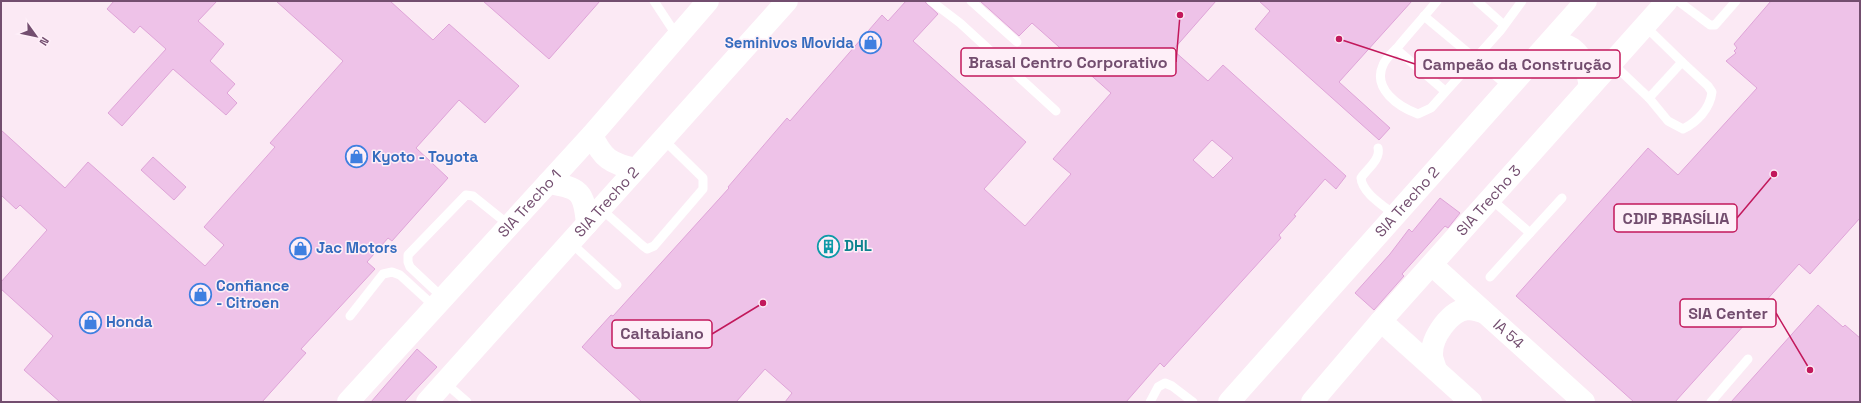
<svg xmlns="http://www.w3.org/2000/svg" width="1861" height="403" font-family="'Space Grotesk',sans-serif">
	<rect width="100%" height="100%" fill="#fbe9f4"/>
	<!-- building -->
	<g fill="#eec2e8" stroke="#dfa4d8" fill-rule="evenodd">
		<polygon points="114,1 217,1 198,21 224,44 210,61 235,84 227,93 237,103 226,115 173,69 122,126 108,113 166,49 140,26 134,33 107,9"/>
		<polygon points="276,1 390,1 433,40 449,24 519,86 485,123 459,100 416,148 448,178 392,241 388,238 367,262 375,269 301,349 306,353 262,402 60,402 24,370 53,336 1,289 1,282 47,230 20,205 16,209 1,195 1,130 65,188 88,162 205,266 224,245 204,227 275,147 270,143 343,61"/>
		<polygon points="483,1 600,1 549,59"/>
		<path d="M906,1H924L938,14L913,41L1026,142L984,189L1025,226L1071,174L1053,159L1111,93L1032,23L1019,36L980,1H1216L1173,50L1208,81L1223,65L1346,176L1336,189L1325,179L1294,215L1296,216L1279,235L1281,238L1164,367L1160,363L1126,402H785L792,393L765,369L736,402H642L582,347L611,315L613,316L729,188L728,187L787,118L790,121L882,15L888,21ZM1212,140L1233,158L1213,178L1193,160Z"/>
		<polygon points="1259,1 1412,1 1339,82 1390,128 1379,140 1255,29 1270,11"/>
		<polygon points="1771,1 1860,1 1860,218 1810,274 1799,264 1675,402 1634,402 1516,296 1648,148 1678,175 1757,88 1726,61 1736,53 1734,51 1737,48 1734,44"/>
		<polygon points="153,157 186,187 174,200 141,170"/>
		<polygon points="1440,198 1460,213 1448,228 1445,226 1402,274 1404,276 1374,310 1355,293 1390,254 1409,229 1412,232"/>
		<polygon points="1818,305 1843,327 1845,325 1860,338 1860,402 1731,402"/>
		<polygon points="417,349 437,367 404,402 371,402"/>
	</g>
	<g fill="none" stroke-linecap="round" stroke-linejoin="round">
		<!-- lane -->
		<g stroke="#fff" stroke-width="9">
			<polyline points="654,1 677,36"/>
			<polyline points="931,1 960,23 1056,111"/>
			<polyline points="971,1 1017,42"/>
			<path d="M1437,1C1424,17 1410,32 1397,48C1392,53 1385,59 1383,65C1372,89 1399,107 1418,114L1431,108L1500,31L1522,1"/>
			<polyline points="1477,1 1504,25"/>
			<polyline points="1678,1 1710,25 1715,25 1736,1"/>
			<polyline points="1424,16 1509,87"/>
			<polyline points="1396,49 1445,91"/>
			<polyline points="1612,63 1649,98 1682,62 1645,26"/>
			<path d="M1649,98L1668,121L1683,129C1697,122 1710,109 1712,92L1708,86L1682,62"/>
			<path d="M1378,148C1381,159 1367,169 1361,178C1362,193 1384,206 1395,215"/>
			<polyline points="600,208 643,246 647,249 654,246 703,189 703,178 663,139"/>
			<polyline points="1530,233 1562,198"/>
			<polyline points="570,242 617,285"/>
			<polyline points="1490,277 1530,233 1491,199"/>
			<polyline points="443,298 410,267 408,262 408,255 466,195 473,196 509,225"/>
			<polyline points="350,316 383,274 392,272 400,275 435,307"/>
			<polyline points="444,382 467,402"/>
			<polyline points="1150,402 1158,387 1165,383 1172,386 1193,402"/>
			<polyline points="1711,402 1748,359"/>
		</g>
		<!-- secondary -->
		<g stroke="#fff" stroke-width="22">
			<path d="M1550,43C1578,42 1586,62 1590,87"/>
			<path d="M592,135C602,158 611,164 636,169"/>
			<path d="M548,183C580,188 584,191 587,224"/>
			<path id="s1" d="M1432,265L1584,402"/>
			<polyline points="1381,321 1471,402"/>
			<path d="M1436,370C1435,365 1432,360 1432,355C1431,338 1450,310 1468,309C1473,309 1479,311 1483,312"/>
			<path id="s2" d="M348,402L592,135L708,1"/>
			<path id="s3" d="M427,402L787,1"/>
			<path id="s4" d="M1229,402L1586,1"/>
			<path id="s5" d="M1312,402L1381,321L1667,1"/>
		</g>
	</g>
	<!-- icons -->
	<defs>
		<symbol id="shop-ring" viewBox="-11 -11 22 22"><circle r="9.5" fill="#feeff8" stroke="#3f7fe0" stroke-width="1.5"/><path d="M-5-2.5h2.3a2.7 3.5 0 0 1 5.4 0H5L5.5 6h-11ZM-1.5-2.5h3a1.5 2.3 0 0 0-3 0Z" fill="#3f7fe0"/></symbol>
		<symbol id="building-ring" viewBox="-11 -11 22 22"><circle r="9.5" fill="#feeff8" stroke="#0f9aa8" stroke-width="1.5"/><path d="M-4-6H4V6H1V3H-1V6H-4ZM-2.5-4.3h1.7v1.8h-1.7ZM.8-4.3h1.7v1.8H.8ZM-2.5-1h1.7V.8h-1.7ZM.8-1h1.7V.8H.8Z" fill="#0f9aa8"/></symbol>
	</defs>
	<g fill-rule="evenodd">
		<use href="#shop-ring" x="858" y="30" width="25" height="25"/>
		<use href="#shop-ring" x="344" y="144" width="25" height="25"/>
		<use href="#building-ring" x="816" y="234" width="25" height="25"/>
		<use href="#shop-ring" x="288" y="236" width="25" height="25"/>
		<use href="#shop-ring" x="188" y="282" width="25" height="25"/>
		<use href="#shop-ring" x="78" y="310" width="25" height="25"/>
	</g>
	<g text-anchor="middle" stroke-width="3" stroke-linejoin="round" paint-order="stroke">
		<!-- shop labels -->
		<g font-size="15" font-weight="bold" fill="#366cbe" stroke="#feeff8" text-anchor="start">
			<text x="854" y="48" text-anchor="end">Seminivos Movida</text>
			<text x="372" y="162">Kyoto - Toyota</text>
			<text x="316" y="253">Jac Motors</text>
			<text x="216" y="291">Confiance<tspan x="216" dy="17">- Citroen</tspan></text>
			<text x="106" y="327">Honda</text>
		</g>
		<!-- street labels -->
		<g font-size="15" fill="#734e6f" stroke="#feeff8">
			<text dy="5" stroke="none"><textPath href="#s3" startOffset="269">SIA Trecho 2</textPath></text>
			<text dy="5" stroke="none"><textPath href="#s4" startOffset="268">SIA Trecho 2</textPath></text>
			<text dy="5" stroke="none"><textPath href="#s5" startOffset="268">SIA Trecho 3</textPath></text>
			<text dy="5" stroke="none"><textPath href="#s2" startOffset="269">SIA Trecho 1</textPath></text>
			<text dy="5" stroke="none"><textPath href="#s1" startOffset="103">IA 54</textPath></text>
		</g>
		<!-- culture labels -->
		<g font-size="15" font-weight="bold" fill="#0d838f" stroke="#feeff8" text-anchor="start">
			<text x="844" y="251">DHL</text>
		</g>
	</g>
	<!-- callouts -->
	<path fill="none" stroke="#c2185b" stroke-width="1.5" d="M1180 15L1176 62M1339 39L1415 64M1774 174L1737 218M1810 370L1776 313M763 303L712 334"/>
	<g fill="#c2185b" stroke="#feeff8" stroke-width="1.5">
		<circle cx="1180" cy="15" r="4"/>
		<circle cx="1339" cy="39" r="4"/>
		<circle cx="1774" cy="174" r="4"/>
		<circle cx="1810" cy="370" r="4"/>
		<circle cx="763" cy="303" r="4"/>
	</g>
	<g fill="#feeff8" stroke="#c2185b" stroke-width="1.5">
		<rect x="961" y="48" width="215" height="28" rx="4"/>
		<rect x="1415" y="50" width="205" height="28" rx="4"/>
		<rect x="1614" y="204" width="123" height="28" rx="4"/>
		<rect x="1680" y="299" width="96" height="28" rx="4"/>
		<rect x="612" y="320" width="100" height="28" rx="4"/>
	</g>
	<g font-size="16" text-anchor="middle" font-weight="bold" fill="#734e6f">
		<text x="1068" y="68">Brasal Centro Corporativo</text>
		<text x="1517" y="70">Campeão da Construção</text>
		<text x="1676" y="224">CDIP BRASÍLIA</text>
		<text x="1728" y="319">SIA Center</text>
		<text x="662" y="339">Caltabiano</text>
	</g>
	<!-- border -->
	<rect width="1861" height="403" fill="none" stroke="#734e6f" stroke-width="4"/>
	<!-- north arrow -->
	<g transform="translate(36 36) rotate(123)" stroke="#feeff8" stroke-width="3" paint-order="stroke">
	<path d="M0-3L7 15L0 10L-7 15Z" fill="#734e6f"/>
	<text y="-6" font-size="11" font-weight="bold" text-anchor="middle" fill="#734e6f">N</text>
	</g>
</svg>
